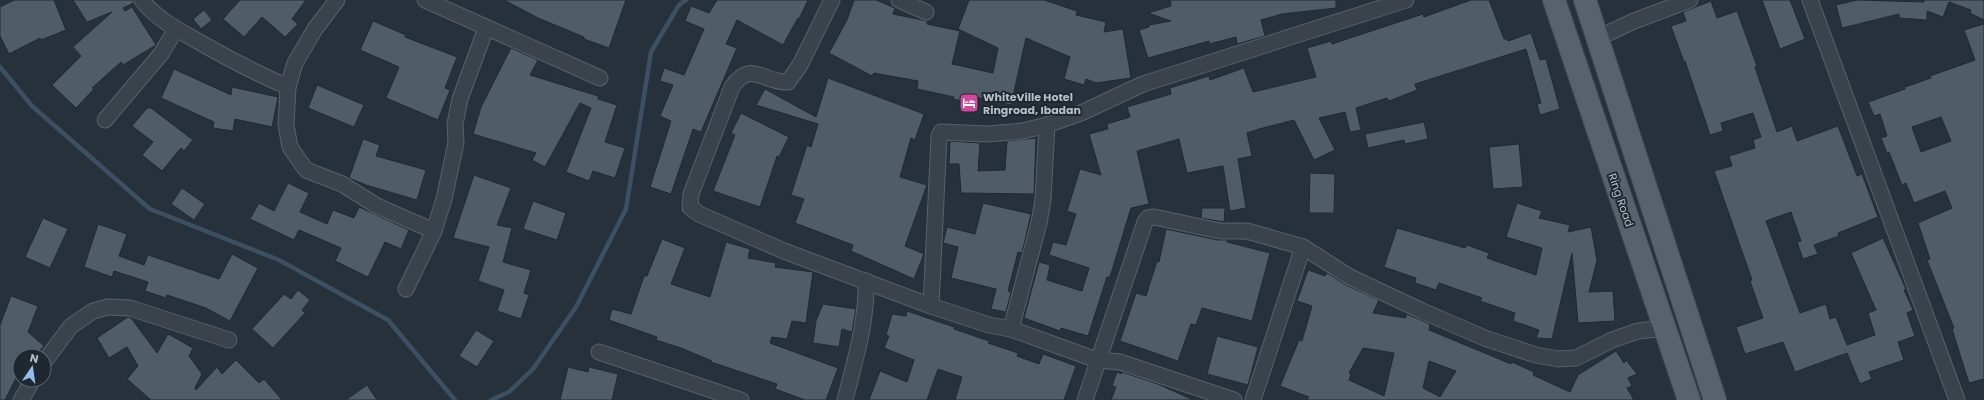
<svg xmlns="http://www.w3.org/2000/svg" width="1984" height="400" font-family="Poppins,sans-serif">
	<rect width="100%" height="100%" fill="#26313c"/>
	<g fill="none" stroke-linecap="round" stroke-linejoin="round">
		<!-- stream -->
		<g stroke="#3d5063" stroke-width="4.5">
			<polyline points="0,67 32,106 150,209 279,260 388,320 455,400"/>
			<polyline points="491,400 509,392 533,369 576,307 626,209 651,52 679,5 686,0"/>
		</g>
	</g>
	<!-- building -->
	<g fill="#505c67" stroke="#212a33" fill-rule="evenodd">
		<polygon points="14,0 54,0 66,30 41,40 40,38 9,54 0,36 0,7"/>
		<polygon points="73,0 133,0 134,3 123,8 125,11 132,7 156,45 123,65 121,62 92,88 94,89 76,108 52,85 81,56 73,47 112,12 87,22"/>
		<polygon points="240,0 306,0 292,19 298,24 285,37 262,17 244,37 223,19"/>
		<polygon points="504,0 626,0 609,48 584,39 584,37 538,18"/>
		<polygon points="717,0 808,0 799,19 798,18 783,45 737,20 726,44 737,48 701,132 693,129 671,194 650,187 671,121 660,116 673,85 660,81 664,68 684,75 704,29 685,21 691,6 709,13"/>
		<polygon points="854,0 876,0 895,8 893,14 927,21 927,24 960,31 952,64 993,73 998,48 958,29 969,0 1044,0 1077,11 1076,15 1106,22 1104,32 1123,29 1131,78 1096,83 1086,79 1084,85 1064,79 1070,57 1026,38 1011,105 971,96 970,103 953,99 954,97 917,89 918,81 874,73 872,76 829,53 847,20"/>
		<polygon points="1170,0 1336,0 1336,8 1282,14 1261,20 1265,36 1237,44 1236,37 1209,44 1209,41 1148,58 1139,30 1149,27 1149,25 1171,21 1148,13 1171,6"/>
		<polygon points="1471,0 1489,0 1504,39 1507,39 1508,41 1531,33 1540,60 1546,59 1560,109 1540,115 1537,104 1541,103 1526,49 1415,84 1417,90 1389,101 1387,98 1356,108 1361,130 1350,132 1345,112 1319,118 1335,150 1314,160 1294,120 1259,129 1247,133 1252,156 1238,159 1246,208 1230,211 1223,166 1187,173 1179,139 1137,151 1149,204 1131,208 1110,277 1107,277 1088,336 1061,328 1060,331 1024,318 1039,262 1050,265 1047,280 1082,291 1089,268 1049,255 1053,242 1066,245 1076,214 1067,211 1080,169 1101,175 1089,134 1108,129 1107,124 1130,117 1127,107 1171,94 1170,88 1209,76 1210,80 1244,68 1253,92 1316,77 1307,48 1331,41 1332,44 1423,14 1424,17"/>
		<polygon points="1762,0 1790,0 1805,39 1780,49"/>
		<polygon points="1857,0 1924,2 1924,0 1984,0 1984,20 1970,13 1971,10 1949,2 1943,17 1927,11 1927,20 1899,18 1899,14 1842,28 1836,5"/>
		<polygon points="1711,1 1717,18 1737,11 1757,66 1755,67 1777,132 1792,126 1797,141 1838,126 1857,176 1862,174 1878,217 1838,233 1839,236 1814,245 1818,254 1803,259 1797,242 1801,241 1791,212 1766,221 1800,313 1826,304 1830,319 1836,317 1847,345 1875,335 1868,313 1876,310 1851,253 1883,238 1906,289 1904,290 1913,310 1907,313 1915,336 1898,342 1904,360 1869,372 1872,379 1860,384 1847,353 1795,372 1783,342 1745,354 1736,327 1763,318 1750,281 1752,280 1714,171 1732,166 1729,156 1755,148 1753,140 1761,137 1753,113 1721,123 1723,131 1710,135 1685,61 1684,62 1671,26 1686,21 1683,12"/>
		<polygon points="204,10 212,20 201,29 193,19"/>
		<polygon points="373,21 406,35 405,37 457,57 445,88 450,90 438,120 386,98 399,67 360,50"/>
		<path d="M1984,24V379L1969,383L1952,329L1954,328L1927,260L1930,259L1918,223L1952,208L1945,191L1914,203L1906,183L1902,185L1889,152L1887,153L1881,138L1887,136L1880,114L1874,116L1868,102L1905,89V87L1931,78L1930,76L1975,60L1964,30ZM1941,117L1951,141L1921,152L1912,127Z"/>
		<polygon points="511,48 538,60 530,75 598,96 598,99 617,105 605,142 625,148 615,178 593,171 589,181 566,172 591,108 580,103 545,167 532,160 536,153 473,134 481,107"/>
		<polygon points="174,69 231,95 232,87 278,97 272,127 235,119 233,131 213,128 214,122 161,98"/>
		<polygon points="828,78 924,114 915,140 911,138 900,177 927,185 905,246 924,254 914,279 851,251 853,245 795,223 804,199 791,195 807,145 811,147 818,124 756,105 765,89 816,117"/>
		<polygon points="317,85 364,105 354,127 308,108"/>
		<polygon points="147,108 151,108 193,140 184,151 181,148 162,171 142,155 153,142 132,126"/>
		<polygon points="741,113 789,137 779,157 777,156 760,207 713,191 735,135 731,133"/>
		<polygon points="1424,122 1428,139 1405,144 1404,140 1368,148 1365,134"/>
		<polygon points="1036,138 1034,194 961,193 959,164 949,164 950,141 980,143 978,171 1005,170 1007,141"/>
		<polygon points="363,139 380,145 376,156 426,170 417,200 366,185 349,178"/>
		<polygon points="1519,144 1523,187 1493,189 1489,147"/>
		<polygon points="1310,173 1335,174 1334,213 1309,213"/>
		<polygon points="474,175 511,188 497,225 512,228 503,262 531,270 524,293 529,295 521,319 497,311 504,290 478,281 489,247 453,238"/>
		<polygon points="288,183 309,193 300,212 327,224 333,210 354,218 359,207 409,230 401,249 385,242 368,277 335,261 341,248 299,230 294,240 250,219 259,203 274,211"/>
		<polygon points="182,188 205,204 194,220 171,204"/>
		<polygon points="533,201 566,213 557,240 523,229"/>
		<polygon points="983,203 1031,214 1022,253 1018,252 1008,291 1011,292 1006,312 991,309 996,289 951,278 958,247 943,243 947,227 975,234"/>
		<polygon points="1517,203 1542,211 1539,218 1570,225 1568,232 1591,227 1597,260 1589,292 1613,291 1615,321 1578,323 1572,253 1552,339 1536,338 1539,330 1513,321 1515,313 1480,301 1482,298 1439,283 1436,290 1415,283 1416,278 1384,267 1397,228 1465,248 1467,245 1489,253 1487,258 1536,275 1542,248 1506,237"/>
		<polygon points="1202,208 1225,208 1224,222 1201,218"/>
		<polygon points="43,218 68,229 50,268 25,257"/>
		<polygon points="98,224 127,234 119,256 144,265 148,255 219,279 232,254 258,268 230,321 206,308 167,295 166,298 145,291 148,282 114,271 112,277 84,267"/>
		<polygon points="1166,229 1218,240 1228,240 1227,242 1270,253 1252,321 1202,308 1196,325 1191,324 1178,361 1120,341 1136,293 1146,296 1157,261 1159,262"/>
		<polygon points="662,239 685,248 671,284 710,297 726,242 750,249 748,258 776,263 775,267 813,272 806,323 792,321 787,339 772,337 770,343 838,368 826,400 805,400 775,389 777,384 711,362 712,361 681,348 656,340 657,337 609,320 612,309 631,314 644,276 647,276"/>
		<path d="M1308,270L1325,276L1327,273L1346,285L1379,300L1373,313L1406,318V314L1409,315L1430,324L1429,330L1511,364L1512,362L1534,372L1533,375L1570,392L1578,375L1616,351L1624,363L1626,360L1637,374L1628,378L1632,386L1627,388L1634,400H1307L1309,397L1280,386L1299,340L1302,341L1312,306L1297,301ZM1363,348L1394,353L1384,396L1349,380L1351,374L1349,373ZM1429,361L1456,371L1440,397L1423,388Z"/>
		<polygon points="298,290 310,300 302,310 305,313 273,348 252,329 284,294 291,299"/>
		<polygon points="11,296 38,306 28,332 44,346 35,356 20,356 20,370 5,400 0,400 0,325"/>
		<polygon points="823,304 856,309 852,332 842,329 839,347 813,343 816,321"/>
		<polygon points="907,311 954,327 954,329 989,341 988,343 1018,353 1017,356 1039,364 1043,354 1076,366 1064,400 955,400 962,377 938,369 927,400 869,400 880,371 907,382 914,360 884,348 889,336 886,335 892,314 906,316"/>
		<polygon points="128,317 131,318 157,353 168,334 193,348 189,356 202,374 195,388 196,390 217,367 222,374 236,360 259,383 264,379 282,400 151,400 127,379 138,366 127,347 109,358 97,338"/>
		<polygon points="476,330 494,341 477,367 459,356"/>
		<polygon points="1217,336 1258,347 1248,385 1207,374"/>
		<polygon points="568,367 588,372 589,367 618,374 612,400 560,400"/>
		<polygon points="1117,372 1121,374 1122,372 1158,384 1193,400 1111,400 1116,387 1112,386"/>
		<polygon points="367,385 377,400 346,400"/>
	</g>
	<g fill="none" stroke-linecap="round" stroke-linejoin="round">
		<defs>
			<g id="minor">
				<path d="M142,0C156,19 180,31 201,43C229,59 258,74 288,87"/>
				<polyline points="337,0 315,29 295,63 288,87 286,125 290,147 306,170 342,184 377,206 434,231"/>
				<polyline points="425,0 600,78"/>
				<path d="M832,0L800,65L788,82C763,83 751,59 732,87L696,181L691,194L690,207L699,214L784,251L931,306L989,325L1011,329L1097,360L1120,362L1234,400"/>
				<polyline points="899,0 926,12"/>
				<polyline points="1810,0 1957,400"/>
				<polyline points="1598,38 1634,21 1690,0"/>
				<polyline points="105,120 161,54 176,29"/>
				<polyline points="406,289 434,231 444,199 456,143 455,124 460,99 486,28"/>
				<polyline points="931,306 939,136 941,132 987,134 1023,131 1047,125 1081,113 1143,84 1406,0"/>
				<polyline points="1011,329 1039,223 1043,200 1047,125"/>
				<polyline points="599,352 741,400"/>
				<polyline points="44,362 71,326 93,311 108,307 130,308 229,340"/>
				<polyline points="21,400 33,380"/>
				<path d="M845,400C855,360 867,322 866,281"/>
				<polyline points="1085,400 1145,222 1148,218 1154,217 1220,231 1247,231 1303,247 1350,277 1422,311 1487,339 1536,355 1558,359 1576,358 1612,340 1638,331 1665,328"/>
				<polyline points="1253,400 1303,247"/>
			</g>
			<g id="primary">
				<polyline points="1554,0 1689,400"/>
				<polyline points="1585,0 1715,400"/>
			</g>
		</defs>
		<!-- minor casing -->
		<use href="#minor" stroke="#58616a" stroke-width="17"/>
		<!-- primary casing -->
		<use href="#primary" stroke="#434c55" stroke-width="24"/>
		<!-- minor -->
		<use href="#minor" stroke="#3a434c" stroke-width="15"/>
		<!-- primary -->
		<use href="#primary" stroke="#58626c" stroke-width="22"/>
	</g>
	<!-- icons -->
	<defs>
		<symbol id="hotel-square" viewBox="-11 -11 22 22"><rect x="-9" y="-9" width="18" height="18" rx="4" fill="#d1479c" stroke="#1f2831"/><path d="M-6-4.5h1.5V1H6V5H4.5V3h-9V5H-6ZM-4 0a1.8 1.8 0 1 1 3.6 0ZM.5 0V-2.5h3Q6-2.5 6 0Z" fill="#fff"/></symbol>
	</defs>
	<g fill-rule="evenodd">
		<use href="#hotel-square" x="958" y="92" width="22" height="22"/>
	</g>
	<g text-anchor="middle" stroke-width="4" stroke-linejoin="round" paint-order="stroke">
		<!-- poi labels -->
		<g font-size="11" font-weight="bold" fill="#b6bec7" stroke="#1f2831" text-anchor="start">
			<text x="983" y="101">WhiteVille Hotel<tspan x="983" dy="13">Ringroad, Ibadan</tspan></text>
		</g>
		<!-- street labels -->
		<g font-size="11" fill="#b6bec7" stroke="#1f2831">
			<text transform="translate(1621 200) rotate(71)" y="4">Ring Road</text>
		</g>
	</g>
	<!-- north arrow -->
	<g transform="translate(32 368) rotate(13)"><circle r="19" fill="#1f2831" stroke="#5b646d"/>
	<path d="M0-3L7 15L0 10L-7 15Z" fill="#93bfef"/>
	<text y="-6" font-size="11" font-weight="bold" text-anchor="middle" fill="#b6bec7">N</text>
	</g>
</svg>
